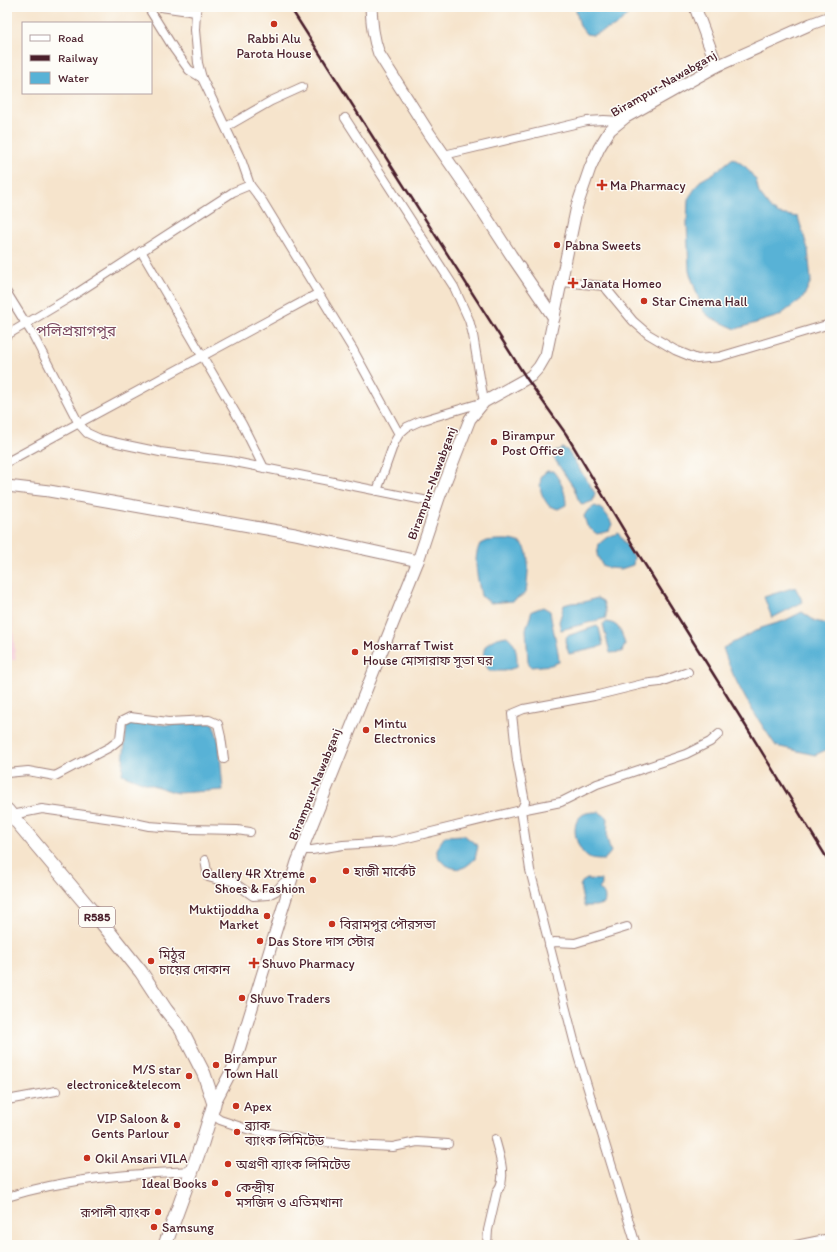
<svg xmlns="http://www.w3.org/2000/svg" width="837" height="1252" font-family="Itim,'Noto Sans Bengali',sans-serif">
	<rect width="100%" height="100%" fill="#fdfcf7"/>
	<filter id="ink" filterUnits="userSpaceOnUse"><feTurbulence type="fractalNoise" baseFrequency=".025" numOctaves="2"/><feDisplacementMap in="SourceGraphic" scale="8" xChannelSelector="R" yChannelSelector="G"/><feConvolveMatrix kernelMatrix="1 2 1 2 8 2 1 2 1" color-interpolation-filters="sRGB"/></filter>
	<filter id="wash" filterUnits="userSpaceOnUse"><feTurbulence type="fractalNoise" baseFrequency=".012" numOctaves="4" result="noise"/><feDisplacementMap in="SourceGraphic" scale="16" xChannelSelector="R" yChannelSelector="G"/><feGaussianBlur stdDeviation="0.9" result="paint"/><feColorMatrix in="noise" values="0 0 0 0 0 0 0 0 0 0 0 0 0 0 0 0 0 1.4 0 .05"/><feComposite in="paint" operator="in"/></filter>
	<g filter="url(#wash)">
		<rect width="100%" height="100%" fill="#f6e4cc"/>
		<!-- built -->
		<polygon fill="#f5cfda" points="7,583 8,583 16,660 7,660"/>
		<!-- water -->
		<g fill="#58b2d6" stroke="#516880">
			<polygon points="575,7 625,7 628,14 618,25 593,35 586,34 580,26"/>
			<polygon points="733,158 746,167 756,180 759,193 771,209 779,214 798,217 808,249 811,281 803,298 779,316 736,329 711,318 703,311 689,271 687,223 688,199 700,181 714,173"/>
			<polygon points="562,448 567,450 595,493 593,501 582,505 578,499 574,488 551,454"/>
			<path d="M547,471H553C561,481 566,492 566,505L558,509L549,506C541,495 539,490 541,476Z"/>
			<path d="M595,506C604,509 608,516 612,524L609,531L597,534L587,526L584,516L587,511Z"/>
			<polygon points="618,533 634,557 633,565 621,569 609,568 602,565 597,555 599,544 606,538"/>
			<path d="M497,540C504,540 515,539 522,544C532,552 527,581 526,593L513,601L491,603L481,596C478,578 472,560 480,544L486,541Z"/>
			<polygon points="795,587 803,602 772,618 764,597"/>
			<polygon points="597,598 603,601 606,611 606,618 561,630 559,622 564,605 571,603 584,602"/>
			<path d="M543,607L550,611C552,628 558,645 559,662L551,665L531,667L528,662L526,629L532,611Z"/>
			<path d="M802,612L815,621L828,624L830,628V748L815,755L776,746C755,715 734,684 723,648L761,628L784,621Z"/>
			<path d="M606,622C620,623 621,632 625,644L622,652L610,653L603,624Z"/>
			<polygon points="597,626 599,628 603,645 597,648 569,654 565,641 567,636"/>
			<path d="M507,636C517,644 517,654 517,667L504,671H489C477,650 485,639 507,636Z"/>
			<polygon points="127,721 168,725 213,723 219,742 223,790 177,793 139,781 122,774"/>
			<path d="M599,812L608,818L607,838L611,852L604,860C600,860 592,860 589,858C577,851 569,825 581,816C585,812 593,812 599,812Z"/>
			<path d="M464,835L478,846L475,859C472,861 467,867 462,868C454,871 438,863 437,853C436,847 442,841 445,836Z"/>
			<path d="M587,879L601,880L602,885L599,889C605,894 606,897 604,904L595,906H584L580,886L582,882Z"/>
		</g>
	</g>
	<g filter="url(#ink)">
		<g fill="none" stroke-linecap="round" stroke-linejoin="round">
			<defs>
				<g id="street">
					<polyline points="148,7 174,49 189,70 202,78"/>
					<polyline points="161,7 196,12"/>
					<polyline points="197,7 196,12 195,30 198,63 202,78 242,162 250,185 263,202 352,348 399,434"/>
					<polyline points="345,118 454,287 469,320 473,335 484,402 420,421 407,427 399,434 394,443 377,491"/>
					<polyline points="226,127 271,101 302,87"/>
					<polyline points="444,155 587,121 604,120 621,121"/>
					<polyline points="141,251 242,424 264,468"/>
					<polyline points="562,282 604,286 633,321 648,334 675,350 697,359 719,357 830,324"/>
					<polyline points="7,293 33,335 79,424 87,433 100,439 122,444 160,452 230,461 438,503"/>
					<polyline points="7,335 74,295 233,192 250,185"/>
					<polyline points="7,462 319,293"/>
					<polyline points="7,773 28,771 55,776 110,747 120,739 122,721 130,717 168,722 209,720 218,724 221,737 224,759"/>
					<polyline points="521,810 525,802 517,760 512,714 524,709 594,696 643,684 660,682 688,672"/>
					<polyline points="521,810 561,802 597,784 686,754 710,742 719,734"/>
					<polyline points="12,815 42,809 120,820 149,826 189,829 237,830 250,832"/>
					<polyline points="302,850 312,850 343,845 391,842 521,810 530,870 578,1056 636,1245"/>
					<polyline points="205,860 208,877 215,879 232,881 253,896 268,895 276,891 284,882 292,881"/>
					<polyline points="549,945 554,942 575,943 627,927"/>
					<polyline points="7,1100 56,1091"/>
					<polyline points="210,1113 220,1120 247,1129 315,1141 352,1145 393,1147 417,1142 448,1144"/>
					<path d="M7,1197C67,1178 130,1174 192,1171"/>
					<path d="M487,1245L488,1230L497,1191C508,1180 499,1153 495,1139"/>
					<polyline points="796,1245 830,1238"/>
				</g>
				<g id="secondary">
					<path d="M371,7C372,24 373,38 379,54L429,133L476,201L511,255L554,318"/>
					<polyline points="695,7 717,66"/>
					<polyline points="7,486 49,491 295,534 418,561"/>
					<polyline points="214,1104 234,1066 297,862 418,561 439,498 470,419 484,402 531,376 539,367 546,355 577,206 590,168 599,148 610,130 626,117 717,66 811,24 830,17"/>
				</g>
				<polyline id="primary" points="7,810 102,923 141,972 166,1010 181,1029 204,1074 214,1104 202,1143 165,1245"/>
			</defs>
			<!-- street casing -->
			<use href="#street" stroke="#a0827c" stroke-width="10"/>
			<!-- secondary casing -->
			<use href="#secondary" stroke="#a0827c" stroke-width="13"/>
			<!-- primary casing -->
			<use href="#primary" stroke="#a0827c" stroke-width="15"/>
			<!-- street -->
			<use href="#street" stroke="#fff" stroke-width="8"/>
			<!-- secondary -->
			<use href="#secondary" stroke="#fff" stroke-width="11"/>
			<!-- primary -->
			<use href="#primary" stroke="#fff" stroke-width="13"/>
			<!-- rail -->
			<polyline stroke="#4a1f2b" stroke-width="2.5" points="290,7 527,379 566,434 634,547 752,736 830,863"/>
		</g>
	</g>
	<!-- markers -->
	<g fill="#c8321e" stroke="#fdfcf7" stroke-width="1.5">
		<circle cx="274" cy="24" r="4"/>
		<path d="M600 179h4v4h4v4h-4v4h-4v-4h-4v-4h4z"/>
		<circle cx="557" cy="245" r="4"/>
		<path d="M571 277h4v4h4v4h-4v4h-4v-4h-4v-4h4z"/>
		<circle cx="644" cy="301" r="4"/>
		<circle cx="494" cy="442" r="4"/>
		<circle cx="355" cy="652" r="4"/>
		<circle cx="366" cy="730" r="4"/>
		<circle cx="346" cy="871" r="4"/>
		<circle cx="313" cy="880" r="4"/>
		<circle cx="267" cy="916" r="4"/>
		<circle cx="332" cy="924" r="4"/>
		<circle cx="260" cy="941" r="4"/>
		<circle cx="151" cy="961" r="4"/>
		<path d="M252 957h4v4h4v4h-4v4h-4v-4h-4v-4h4z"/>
		<circle cx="242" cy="998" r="4"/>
		<circle cx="216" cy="1065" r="4"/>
		<circle cx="189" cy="1076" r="4"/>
		<circle cx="236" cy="1106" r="4"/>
		<circle cx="177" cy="1125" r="4"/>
		<circle cx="237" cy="1132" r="4"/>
		<circle cx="87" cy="1158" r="4"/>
		<circle cx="228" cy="1164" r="4"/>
		<circle cx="215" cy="1183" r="4"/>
		<circle cx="228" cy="1194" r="4"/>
		<circle cx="158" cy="1212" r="4"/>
		<circle cx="154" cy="1227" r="4"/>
	</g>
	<g text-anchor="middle" stroke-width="3" stroke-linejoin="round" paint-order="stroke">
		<!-- shield labels -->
		<rect fill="#fdfcf7" stroke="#806168" stroke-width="1" x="79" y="907" width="36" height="20" rx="3"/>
		<g font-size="12" font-weight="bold" fill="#4a1f2b">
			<text x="97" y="921">R585</text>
		</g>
		<!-- poi labels -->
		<g font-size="13" fill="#4a1f2b" stroke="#fdfcf7" text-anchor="start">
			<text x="274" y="43" text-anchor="middle">Rabbi Alu<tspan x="274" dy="15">Parota House</tspan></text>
			<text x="610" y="190">Ma Pharmacy</text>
			<text x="565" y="250">Pabna Sweets</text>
			<text x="581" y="288">Janata Homeo</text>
			<text x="652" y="306">Star Cinema Hall</text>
			<text x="502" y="440">Birampur<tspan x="502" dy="15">Post Office</tspan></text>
			<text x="363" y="650">Mosharraf Twist<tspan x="363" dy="15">House মোসারাফ সুতা ঘর</tspan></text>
			<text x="374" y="728">Mintu<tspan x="374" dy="15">Electronics</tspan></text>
			<text x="354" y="876">হাজী মার্কেট</text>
			<text x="305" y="878" text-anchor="end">Gallery 4R Xtreme<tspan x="305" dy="15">Shoes &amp; Fashion</tspan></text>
			<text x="259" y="914" text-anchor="end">Muktijoddha<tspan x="259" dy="15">Market</tspan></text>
			<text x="340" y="929">বিরামপুর পৌরসভা</text>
			<text x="268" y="946">Das Store দাস স্টোর</text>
			<text x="159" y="959">মিঠুর<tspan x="159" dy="15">চায়ের দোকান</tspan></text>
			<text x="262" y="968">Shuvo Pharmacy</text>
			<text x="250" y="1003">Shuvo Traders</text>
			<text x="224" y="1063">Birampur<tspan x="224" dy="15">Town Hall</tspan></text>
			<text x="181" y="1074" text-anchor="end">M/S star<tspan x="181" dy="15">electronice&amp;telecom</tspan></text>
			<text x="244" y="1111">Apex</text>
			<text x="169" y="1123" text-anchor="end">VIP Saloon &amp;<tspan x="169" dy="15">Gents Parlour</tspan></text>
			<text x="245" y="1130">ব্র্যাক<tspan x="245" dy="15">ব্যাংক লিমিটেড</tspan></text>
			<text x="95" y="1163">Okil Ansari VILA</text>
			<text x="236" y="1169">অগ্রণী ব্যাংক লিমিটেড</text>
			<text x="207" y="1188" text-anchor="end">Ideal Books</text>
			<text x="236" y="1192">কেন্দ্রীয়<tspan x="236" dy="15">মসজিদ ও এতিমখানা</tspan></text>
			<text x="150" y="1217" text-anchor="end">রূপালী ব্যাংক</text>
			<text x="162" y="1232">Samsung</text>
		</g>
		<!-- street labels -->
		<g font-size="13" fill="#4a1f2b" stroke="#fdfcf7">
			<text transform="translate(663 83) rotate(-30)" y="5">Birampur-Nawabganj</text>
			<text transform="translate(431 483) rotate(-70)" y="5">Birampur-Nawabganj</text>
			<text transform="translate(314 784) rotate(-68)" y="5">Birampur-Nawabganj</text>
		</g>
		<!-- quarter labels -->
		<g font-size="15" fill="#7d4a61" stroke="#fdfcf7">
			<text x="76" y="336">পলিপ্রয়াগপুর</text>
		</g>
	</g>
	<!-- margin -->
	<rect width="837" height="1252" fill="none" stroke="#fdfcf7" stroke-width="24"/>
	<!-- legend -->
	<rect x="22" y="22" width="130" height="72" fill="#fdfcf7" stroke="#b5a4a5"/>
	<rect x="30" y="35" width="20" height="6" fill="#ffffff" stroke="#b5a4a5"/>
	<text x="58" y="42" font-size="12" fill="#4a1f2b">Road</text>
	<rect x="30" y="55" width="20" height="6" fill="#4a1f2b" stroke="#b5a4a5"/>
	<text x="58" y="62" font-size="12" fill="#4a1f2b">Railway</text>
	<rect x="30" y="72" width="20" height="12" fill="#58b2d6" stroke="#b5a4a5"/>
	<text x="58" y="82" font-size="12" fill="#4a1f2b">Water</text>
</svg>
